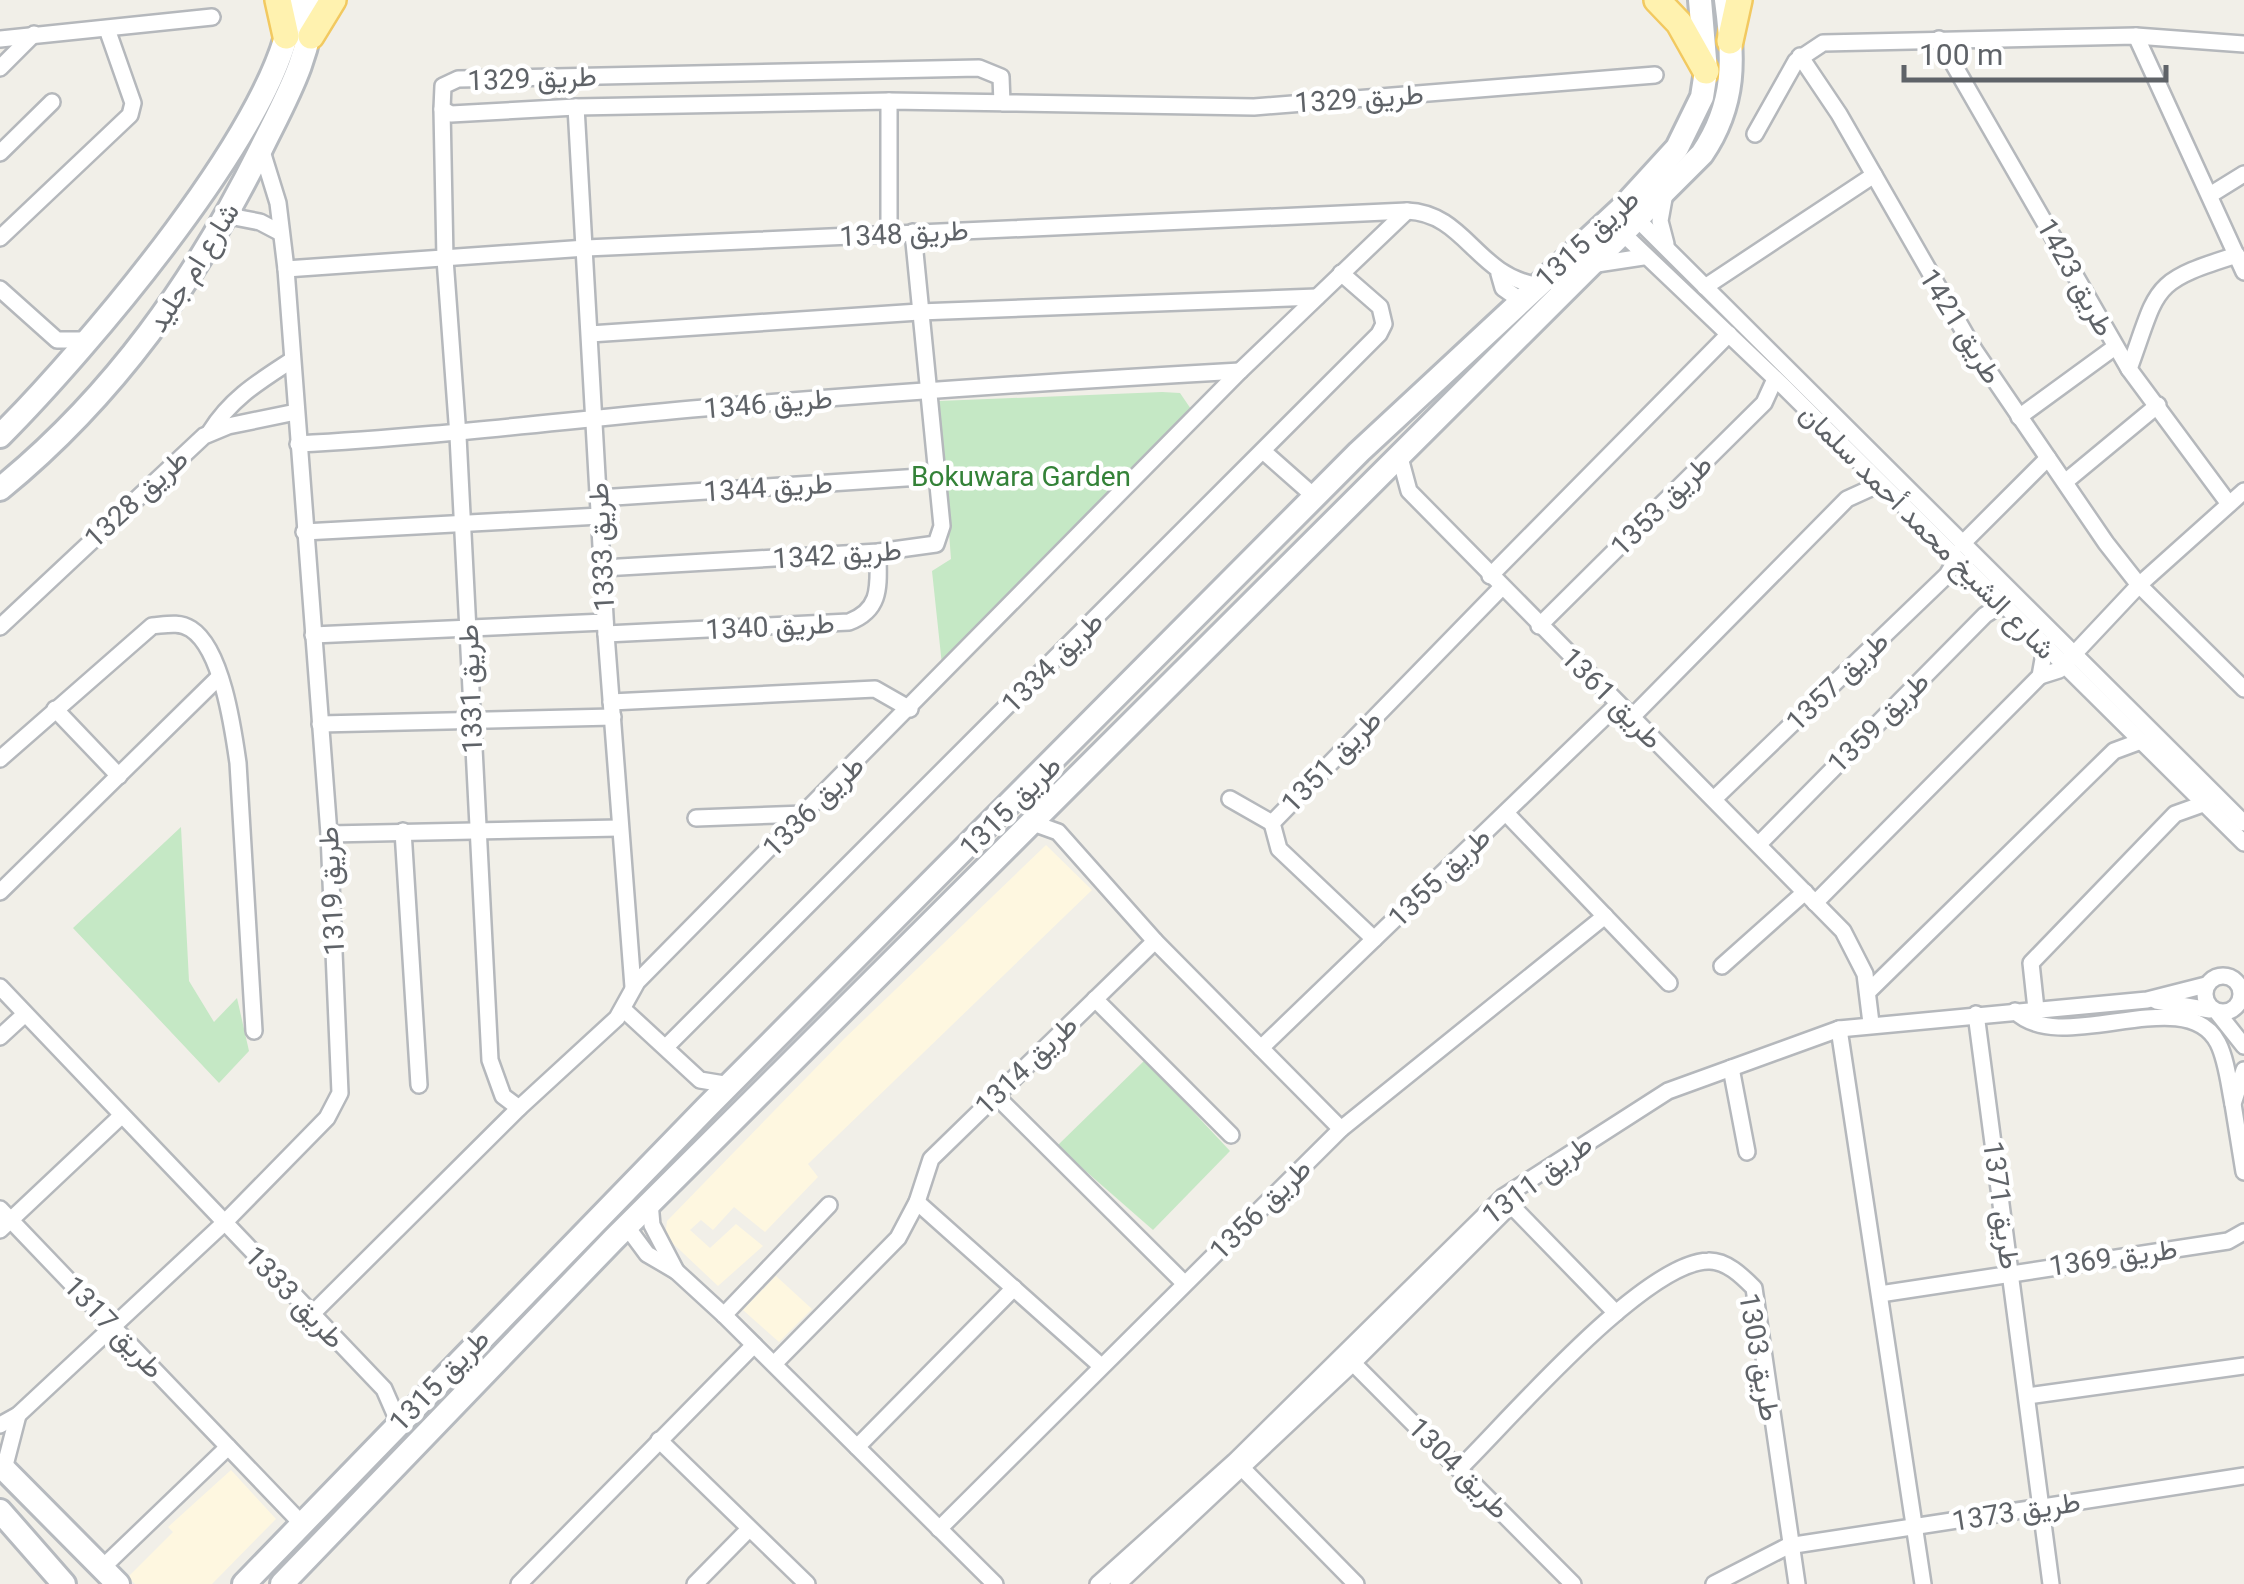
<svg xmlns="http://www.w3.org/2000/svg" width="2244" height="1584" font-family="Roboto,Vazirmatn,sans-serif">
	<rect width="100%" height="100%" fill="#f1efe8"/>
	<!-- commercial -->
	<g fill="#fef7e0">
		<polygon points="1046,845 1092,890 808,1164 818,1177 765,1232 734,1207 713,1230 701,1220 690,1230 710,1248 736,1224 763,1246 718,1286 665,1236 667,1221 844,1039"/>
		<polygon points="776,1276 812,1309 779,1342 743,1310"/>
		<polygon points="231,1470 276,1519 212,1584 135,1584 128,1577 173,1532 168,1527"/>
	</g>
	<!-- green -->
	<g fill="#c5e8c5">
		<polygon points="1162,392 1180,393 1193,412 942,665 932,571 951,559 939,401"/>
		<polygon points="181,827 189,981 214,1022 237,998 249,1051 219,1083 73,928"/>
		<polygon points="1145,1060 1230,1151 1153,1230 1057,1146"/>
	</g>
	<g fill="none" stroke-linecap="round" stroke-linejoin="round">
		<defs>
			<g id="street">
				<polyline points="2136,36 2244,272"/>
				<polyline points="0,39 212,17"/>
				<polyline points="1939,39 2129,369 2229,504"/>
				<polyline points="1800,56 1839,114 1975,351 2106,543 2139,585 2244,689"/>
				<polyline points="0,68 34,34"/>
				<polyline points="1002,103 1001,77 979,68 458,79 443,86 442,109 451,114 576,107 889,101 1254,107 1655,75"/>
				<polyline points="576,107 606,634 633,987"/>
				<polyline points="442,109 445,259 458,436 490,1060 503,1096 519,1108"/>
				<polyline points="1755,134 1796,61 1823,43 2136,36 2244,44"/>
				<polyline points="0,153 52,102"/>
				<polyline points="1665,193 1660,221 1666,244"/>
				<polyline points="2210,195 2244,174"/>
				<polyline points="1630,212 2244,823"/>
				<polyline points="229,216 260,222 281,233"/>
				<polyline points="1616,227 1782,385 2244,843"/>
				<polyline points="889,233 889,101"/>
				<polyline points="0,238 130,115 133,103 107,29"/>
				<polyline points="1597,264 1643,257"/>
				<path d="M286,269L586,248L1407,211C1465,213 1476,275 1536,285"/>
				<polyline points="1499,274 1503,288 1520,300"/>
				<polyline points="1705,287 1874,175"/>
				<polyline points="0,289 57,340 88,340"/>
				<polyline points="590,334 919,312 1317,297"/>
				<path d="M2129,369C2159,287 2149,282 2237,255"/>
				<polyline points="2019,417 2115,347"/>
				<path d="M210,432C231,398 260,381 292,360"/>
				<path d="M298,444C434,437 568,420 704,408C883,393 1061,381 1240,371"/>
				<polyline points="1263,451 1315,497"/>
				<polyline points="1399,454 1409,491 1843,931 1865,974 1871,1023"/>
				<polyline points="2065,482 2158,405"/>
				<polyline points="599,498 936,476"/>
				<polyline points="304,532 600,516"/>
				<polyline points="1962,544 2048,458"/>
				<polyline points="603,568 878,552 936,544 942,526 913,232"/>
				<polyline points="1490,576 1729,334"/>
				<polyline points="1539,626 1764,403 1775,379"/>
				<polyline points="0,627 204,436 228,426 296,412"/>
				<path d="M606,634L849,622C883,609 878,584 878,552"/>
				<polyline points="313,635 605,622"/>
				<polyline points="2040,676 2059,670 2139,585 2244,491"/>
				<polyline points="611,702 875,689 910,709"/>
				<polyline points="55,709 119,776"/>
				<polyline points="1631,718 1847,499 1880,484"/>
				<polyline points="320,724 613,717"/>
				<path d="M0,759L152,626C165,625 179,621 191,629C222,649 233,728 238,763L254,1031"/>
				<polyline points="1715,798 1947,575 1956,560"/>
				<polyline points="1230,799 1272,823"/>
				<polyline points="1506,813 1669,983"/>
				<polyline points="696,818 805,814"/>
				<polyline points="1033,823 1058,832 1155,941 1341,1129"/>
				<polyline points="403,831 419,1085"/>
				<polyline points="329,834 619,828"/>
				<polyline points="1759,844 1985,615 2001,605"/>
				<polyline points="0,892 219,677"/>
				<polyline points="1815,903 2040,676 2045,648"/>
				<polyline points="1374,939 1279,849 1272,823 1501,588"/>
				<polyline points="1722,966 1805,892"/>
				<circle cx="2223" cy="994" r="18"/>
				<polyline points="0,987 384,1389 398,1421"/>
				<polyline points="1869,991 2114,751 2141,741"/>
				<polyline points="1095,999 1231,1135"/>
				<polyline points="2156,1001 2210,1010"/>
				<polyline points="623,1009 700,1080 730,1085"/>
				<polyline points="2036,1009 2031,963 2175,814 2203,804"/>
				<path d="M2015,1011C2061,1058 2186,980 2218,1043C2227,1061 2229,1085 2233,1104"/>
				<polyline points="2217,1012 2244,1046"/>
				<polyline points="1976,1014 2051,1584"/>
				<polyline points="1839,1029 1923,1584"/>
				<polyline points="0,1037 25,1014"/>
				<polyline points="667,1046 1379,334 1384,324 1380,307 1341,273"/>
				<polyline points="1261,1048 1617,705"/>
				<polyline points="1731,1068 1747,1152"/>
				<polyline points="2244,1070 2233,1104 2244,1172"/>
				<polyline points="995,1095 1184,1283"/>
				<polyline points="1507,1201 1616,1313"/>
				<polyline points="917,1202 1101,1366"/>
				<polyline points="650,1203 652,1225 676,1271"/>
				<polyline points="0,1209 302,1524"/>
				<polyline points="627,1227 647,1254 676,1271 724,1315 995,1584"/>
				<polyline points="0,1230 120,1117"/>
				<polyline points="1880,1294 2228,1241 2244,1232"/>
				<polyline points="312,1314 519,1108 617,1018 637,982 1240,371 1407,211"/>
				<polyline points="724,1315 829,1205"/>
				<polyline points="1347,1357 1573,1584"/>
				<polyline points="774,1364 898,1238 917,1202 931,1159 1155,941"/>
				<polyline points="2027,1396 2244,1366"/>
				<polyline points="0,1425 18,1415 223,1224 327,1118 340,1093 329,834 286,269 278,203 261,148"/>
				<polyline points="659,1440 807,1584"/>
				<polyline points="857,1447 1014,1288"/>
				<path d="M1460,1468C1509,1420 1643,1263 1708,1261C1726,1260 1742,1276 1754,1288L1797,1584"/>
				<polyline points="4,1469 18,1415"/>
				<polyline points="1243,1469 1356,1584"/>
				<polyline points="939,1529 1341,1129 1605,916"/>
				<polyline points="102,1568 228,1447"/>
				<polyline points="519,1584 754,1345"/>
				<polyline points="695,1584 748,1530"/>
				<polyline points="1098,1584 1235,1461 1503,1197 1668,1091 1839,1029 2147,1000 2206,985"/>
				<polyline points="1118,1584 1353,1363 1510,1206"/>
				<polyline points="1714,1584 1788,1546 2244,1476"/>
			</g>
			<g id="secondary">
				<path d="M0,436C81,355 291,113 292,0"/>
				<path d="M0,489C114,396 196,280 261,149C285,100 312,55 313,0"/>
				<polyline points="0,1465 118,1584"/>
				<polyline points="0,1511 64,1584"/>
				<polyline points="244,1584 706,1108 1359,452 1624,206 1677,148 1702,97 1706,71 1700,0"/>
				<path d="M282,1584L614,1239L1702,154C1736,104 1734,58 1726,0"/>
			</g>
			<g id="primary">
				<polyline points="278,0 286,36"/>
				<polyline points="1657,0 1679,23 1706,71"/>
				<polyline points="311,36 333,0"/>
				<polyline points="1730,41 1739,0"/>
			</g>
		</defs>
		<!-- street casing -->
		<use href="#street" stroke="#b5b8bc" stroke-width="20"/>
		<!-- secondary casing -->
		<use href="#secondary" stroke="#b6babf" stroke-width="28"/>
		<!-- primary casing -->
		<use href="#primary" stroke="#f2c960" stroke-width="30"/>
		<!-- street -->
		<use href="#street" stroke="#fff" stroke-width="15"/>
		<!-- secondary -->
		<use href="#secondary" stroke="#fff" stroke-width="22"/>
		<!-- primary -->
		<use href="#primary" stroke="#fff2af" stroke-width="25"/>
	</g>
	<g text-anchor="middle" stroke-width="9" stroke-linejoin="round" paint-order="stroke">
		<!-- street labels -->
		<g font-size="28" fill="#5f6368" stroke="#fff">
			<text transform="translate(532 78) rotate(-2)" y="10">طريق 1329</text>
			<text transform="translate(1359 98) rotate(-4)" y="10">طريق 1329</text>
			<text transform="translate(904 233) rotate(-3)" y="10">طريق 1348</text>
			<text transform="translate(1587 238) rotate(-43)" y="10">طريق 1315</text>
			<text transform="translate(193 267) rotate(-58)" y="10">شارع ام جليد</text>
			<text transform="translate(2076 277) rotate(61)" y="10">طريق 1423</text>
			<text transform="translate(1961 326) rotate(58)" y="10">طريق 1421</text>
			<text transform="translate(768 403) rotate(-5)" y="10">طريق 1346</text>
			<text transform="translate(768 487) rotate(-4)" y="10">طريق 1344</text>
			<text transform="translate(136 498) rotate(-43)" y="10">طريق 1328</text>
			<text transform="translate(1661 505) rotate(-45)" y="10">طريق 1353</text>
			<text transform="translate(1928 531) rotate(45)" y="10">شارع الشيخ محمد أحمد سلمان</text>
			<text transform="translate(601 547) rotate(-93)" y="10">طريق 1333</text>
			<text transform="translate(837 554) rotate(-4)" y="10">طريق 1342</text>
			<text transform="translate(770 626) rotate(-3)" y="10">طريق 1340</text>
			<text transform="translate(1052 662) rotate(-45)" y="10">طريق 1334</text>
			<text transform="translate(1837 681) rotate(-44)" y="10">طريق 1357</text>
			<text transform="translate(470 689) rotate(-92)" y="10">طريق 1331</text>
			<text transform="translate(1612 698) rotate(45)" y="10">طريق 1361</text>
			<text transform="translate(1878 722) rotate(-45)" y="10">طريق 1359</text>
			<text transform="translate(1331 761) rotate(-46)" y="10">طريق 1351</text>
			<text transform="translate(813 806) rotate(-45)" y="10">طريق 1336</text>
			<text transform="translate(1010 806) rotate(-45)" y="10">طريق 1315</text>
			<text transform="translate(1439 877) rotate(-44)" y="10">طريق 1355</text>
			<text transform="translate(331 891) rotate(-93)" y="10">طريق 1319</text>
			<text transform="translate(1026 1065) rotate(-44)" y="10">طريق 1314</text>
			<text transform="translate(1537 1179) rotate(-37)" y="10">طريق 1311</text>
			<text transform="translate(2002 1205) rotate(82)" y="10">طريق 1371</text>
			<text transform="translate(1260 1209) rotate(-45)" y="10">طريق 1356</text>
			<text transform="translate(2113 1257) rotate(-8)" y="10">طريق 1369</text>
			<text transform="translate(295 1297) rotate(46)" y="10">طريق 1333</text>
			<text transform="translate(114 1327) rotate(46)" y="10">طريق 1317</text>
			<text transform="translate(1760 1357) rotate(80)" y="10">طريق 1303</text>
			<text transform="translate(439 1380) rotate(-46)" y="10">طريق 1315</text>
			<text transform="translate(1459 1468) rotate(45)" y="10">طريق 1304</text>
			<text transform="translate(2016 1511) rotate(-9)" y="10">طريق 1373</text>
		</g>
		<!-- park labels -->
		<g font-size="28" fill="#348238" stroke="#fff">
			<text x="1021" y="486">Bokuwara Garden</text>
		</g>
	</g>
	<!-- scale -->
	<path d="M1904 65v15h262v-15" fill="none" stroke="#5f6368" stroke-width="5"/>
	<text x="1919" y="65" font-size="30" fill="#5f6368" stroke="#ffffff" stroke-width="8" paint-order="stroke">100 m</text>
</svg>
